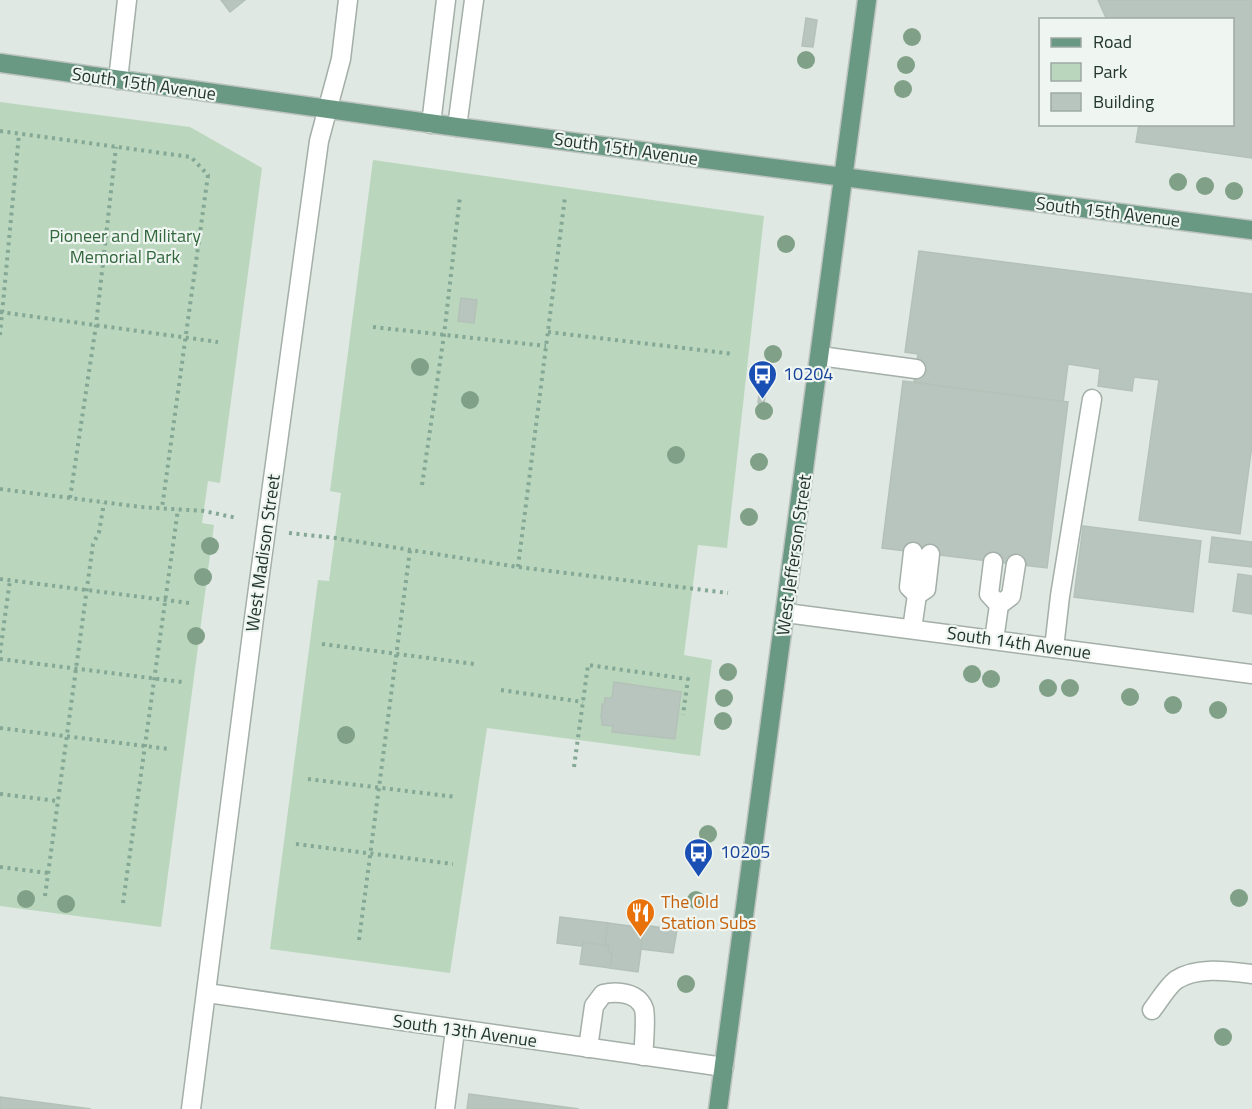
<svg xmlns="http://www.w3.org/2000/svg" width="1252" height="1109" font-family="'Titillium Web',sans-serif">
	<rect width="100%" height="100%" fill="#dfe8e2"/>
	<!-- green -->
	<g fill="#bad7bd">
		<polygon points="0,102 190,127 262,168 220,483 208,481 202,523 214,525 161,927 0,906"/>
		<polygon points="373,160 764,216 727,548 698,545 684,655 712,660 700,756 487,728 450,973 270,949 318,580 329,581 341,493 330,491"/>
	</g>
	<!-- building -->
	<g fill="#b8c5be" stroke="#b3c1b8" stroke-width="1.5">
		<polygon points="221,0 245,0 230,12"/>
		<polygon points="1098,0 1252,0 1252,158 1136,142 1139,124 1232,124 1232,20 1107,20"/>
		<polygon points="806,18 817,20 813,47 802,46"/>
		<polygon points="919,251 1252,294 1252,445 1240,534 1139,520 1159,380 1134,377 1132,391 1098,386 1100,369 1068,364 1063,403 914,382 918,354 905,352"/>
		<polygon points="461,298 477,300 474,323 458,321"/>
		<polygon points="903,381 1068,402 1047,568 882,548"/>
		<polygon points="760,386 766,387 764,404 758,403"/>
		<polygon points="1083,526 1201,541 1193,612 1074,597"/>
		<polygon points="1212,537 1252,542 1252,567 1209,562"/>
		<polygon points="1238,574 1252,576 1252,614 1233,611"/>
		<polygon points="614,682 681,692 675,739 612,732 613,726 602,725 602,718 601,718 602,704 604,705 605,698 612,698"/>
		<polygon points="560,917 608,923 605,949 557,943"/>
		<polygon points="608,923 644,928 638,972 610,968 612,953 608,952 609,946 605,945"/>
		<polygon points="644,925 677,930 673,953 641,949"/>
		<polygon points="583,942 609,946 608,952 612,953 610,968 580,964"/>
		<polygon points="469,1094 579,1109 467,1109"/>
		<polygon points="0,1097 91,1109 0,1109"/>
	</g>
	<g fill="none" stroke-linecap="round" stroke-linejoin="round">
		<defs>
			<g id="minor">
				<polyline points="118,80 127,0"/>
				<polyline points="431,124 446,0"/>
				<polyline points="457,127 474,0"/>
				<polyline points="820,356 916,369"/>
				<polyline points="913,552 909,587 917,595"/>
				<polyline points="993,562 989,594 999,605"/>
				<polyline points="786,613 1252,674"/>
				<polyline points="912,629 917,595 926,589 930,554"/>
				<polyline points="994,640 999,605 1011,596 1016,564"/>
				<polyline points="1054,648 1060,596 1092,399"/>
				<polyline points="207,993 724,1067"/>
				<path d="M1152,1010C1159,1001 1167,987 1176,980C1197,966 1229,971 1252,974"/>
				<path d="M588,1048L594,1006L603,994C617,991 638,992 644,1009C646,1017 644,1046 643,1056"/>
				<polyline points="191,1109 254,618 319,141 341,59 348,0"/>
				<polyline points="445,1109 455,1030"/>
			</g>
			<g id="major">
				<polyline points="0,63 457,127 1252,230"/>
				<polyline points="718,1109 867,0"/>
			</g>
		</defs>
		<!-- minor casing -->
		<use href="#minor" stroke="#a3afa8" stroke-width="21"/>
		<!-- major casing -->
		<use href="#major" stroke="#bdc3c0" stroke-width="21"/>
		<!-- path -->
		<g stroke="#84a895" stroke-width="4" stroke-dasharray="3 4.5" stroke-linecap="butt">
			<polyline points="0,131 191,157 208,175 162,508"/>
			<polyline points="0,312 218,342"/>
			<polyline points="373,327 546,346"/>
			<polyline points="548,332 734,354"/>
			<polyline points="0,335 19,134"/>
			<polyline points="422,485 444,335 460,196"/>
			<polyline points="0,489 141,507 204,511 237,518"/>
			<polyline points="70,498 96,325 116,147"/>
			<polyline points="289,533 335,538 518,567 728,593"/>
			<polyline points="518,567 565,197"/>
			<polyline points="0,579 189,603"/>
			<polyline points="322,644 474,664"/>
			<polyline points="0,653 10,580"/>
			<polyline points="0,659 182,682"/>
			<polyline points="501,690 583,702"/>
			<polyline points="0,728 169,749"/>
			<polyline points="574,767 588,665 688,679 683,715"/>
			<polyline points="308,779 456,797"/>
			<polyline points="0,794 58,801"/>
			<polyline points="296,844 453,864"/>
			<polyline points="0,867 48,873"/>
			<polyline points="45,896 93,544 99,532 104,503"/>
			<polyline points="123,903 178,509"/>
			<polyline points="359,940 410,550"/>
		</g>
		<!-- minor -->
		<use href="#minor" stroke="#fff" stroke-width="18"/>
		<!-- major -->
		<use href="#major" stroke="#699883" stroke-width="18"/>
	</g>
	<!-- trees -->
	<g fill="#80a187">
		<circle cx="912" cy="37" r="9"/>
		<circle cx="806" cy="60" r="9"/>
		<circle cx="906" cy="65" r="9"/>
		<circle cx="903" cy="89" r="9"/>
		<circle cx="1178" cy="182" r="9"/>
		<circle cx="1205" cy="186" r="9"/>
		<circle cx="1234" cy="191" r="9"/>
		<circle cx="786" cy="244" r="9"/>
		<circle cx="773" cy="354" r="9"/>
		<circle cx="420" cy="367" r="9"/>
		<circle cx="470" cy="400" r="9"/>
		<circle cx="764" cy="411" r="9"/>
		<circle cx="676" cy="455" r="9"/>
		<circle cx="759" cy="462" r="9"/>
		<circle cx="749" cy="517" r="9"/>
		<circle cx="210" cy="546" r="9"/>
		<circle cx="203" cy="577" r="9"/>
		<circle cx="196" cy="636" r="9"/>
		<circle cx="728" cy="672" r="9"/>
		<circle cx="972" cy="674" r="9"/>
		<circle cx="991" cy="679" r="9"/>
		<circle cx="1048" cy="688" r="9"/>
		<circle cx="1070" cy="688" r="9"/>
		<circle cx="1130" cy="697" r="9"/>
		<circle cx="724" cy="698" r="9"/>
		<circle cx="1173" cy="705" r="9"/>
		<circle cx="1218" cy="710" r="9"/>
		<circle cx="723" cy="721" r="9"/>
		<circle cx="346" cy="735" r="9"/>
		<circle cx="708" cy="834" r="9"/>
		<circle cx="1239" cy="898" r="9"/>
		<circle cx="26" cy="899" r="9"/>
		<circle cx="696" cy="900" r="9"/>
		<circle cx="66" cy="904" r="9"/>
		<circle cx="686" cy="984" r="9"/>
		<circle cx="1223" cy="1037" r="9"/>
	</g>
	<!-- icons -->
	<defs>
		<symbol id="bus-pin" viewBox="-11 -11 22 30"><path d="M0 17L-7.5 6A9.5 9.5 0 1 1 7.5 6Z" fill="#1a4fb4" stroke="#eff5f1"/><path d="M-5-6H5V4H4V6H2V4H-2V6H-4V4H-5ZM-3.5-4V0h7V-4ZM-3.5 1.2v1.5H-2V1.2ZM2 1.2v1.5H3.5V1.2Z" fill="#fff"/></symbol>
		<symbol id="restaurant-pin" viewBox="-11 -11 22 30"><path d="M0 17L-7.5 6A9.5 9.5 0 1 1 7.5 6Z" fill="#e8710a" stroke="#eff5f1"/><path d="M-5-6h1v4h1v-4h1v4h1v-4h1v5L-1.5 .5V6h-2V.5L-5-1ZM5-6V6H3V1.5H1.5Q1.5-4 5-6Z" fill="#fff"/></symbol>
	</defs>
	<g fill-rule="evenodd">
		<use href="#bus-pin" x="746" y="358" width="33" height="45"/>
		<use href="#bus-pin" x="682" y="836" width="33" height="45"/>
		<use href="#restaurant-pin" x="624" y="896" width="33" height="45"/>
	</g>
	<g text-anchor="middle" stroke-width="4.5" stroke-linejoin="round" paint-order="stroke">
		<!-- street labels -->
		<g font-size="18" fill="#22362d" stroke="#eff5f1">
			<text transform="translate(144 84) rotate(8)" y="6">South 15th Avenue</text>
			<text transform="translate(626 149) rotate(8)" y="6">South 15th Avenue</text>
			<text transform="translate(1108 212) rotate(7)" y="6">South 15th Avenue</text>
			<text transform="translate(263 553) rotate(-82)" y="6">West Madison Street</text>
			<text transform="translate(794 555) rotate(-82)" y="6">West Jefferson Street</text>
			<text transform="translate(1019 643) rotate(8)" y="6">South 14th Avenue</text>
			<text transform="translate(465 1031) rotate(8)" y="6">South 13th Avenue</text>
		</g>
		<!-- park labels -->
		<g font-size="18" fill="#32673c" stroke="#eff5f1">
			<text x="125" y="242">Pioneer and Military<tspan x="125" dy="21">Memorial Park</tspan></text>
		</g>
		<!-- transit labels -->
		<g font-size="18" fill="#164399" stroke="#eff5f1" text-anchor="start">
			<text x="783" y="380">10204</text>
			<text x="720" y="858">10205</text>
		</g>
		<!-- food labels -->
		<g font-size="18" fill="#c56008" stroke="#eff5f1" text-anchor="start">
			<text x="661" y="908">The Old<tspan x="661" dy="21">Station Subs</tspan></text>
		</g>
	</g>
	<!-- legend -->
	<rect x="1039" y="18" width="195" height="108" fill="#eff5f1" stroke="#9da9a3" stroke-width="1.5"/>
	<rect x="1051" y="38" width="30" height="9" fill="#699883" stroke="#9da9a3" stroke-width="1.5"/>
	<text x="1093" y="48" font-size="18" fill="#22362d">Road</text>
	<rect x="1051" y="63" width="30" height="18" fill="#bad7bd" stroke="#9da9a3" stroke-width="1.5"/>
	<text x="1093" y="78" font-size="18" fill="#22362d">Park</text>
	<rect x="1051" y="93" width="30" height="18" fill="#b8c5be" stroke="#9da9a3" stroke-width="1.5"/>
	<text x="1093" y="108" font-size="18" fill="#22362d">Building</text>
</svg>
